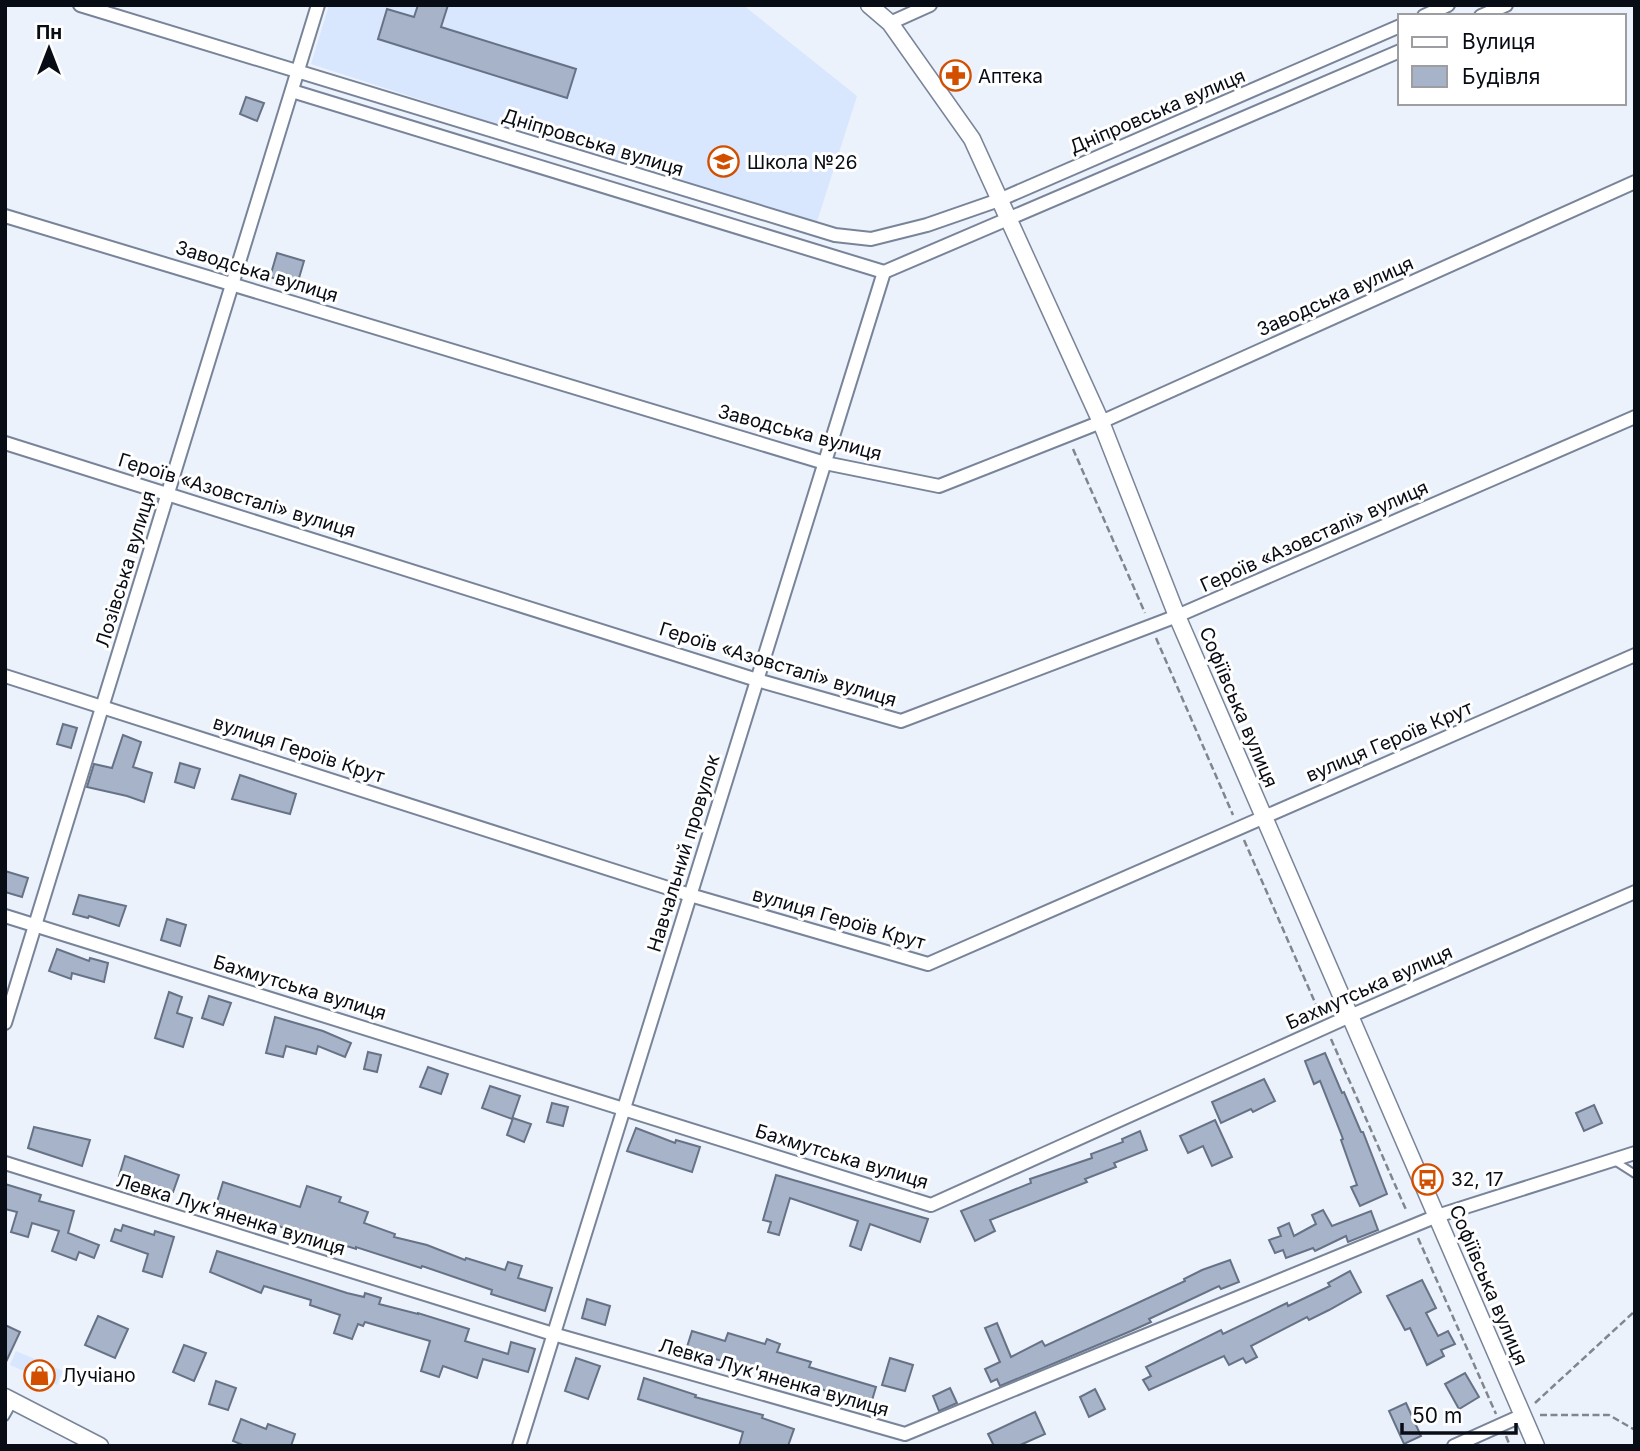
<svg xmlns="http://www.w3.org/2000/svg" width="1640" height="1451" font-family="Inter,sans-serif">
	<rect width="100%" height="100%" fill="#ecf2fb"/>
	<!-- built -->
	<g fill="#d8e6fe">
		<polygon points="329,5 743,5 857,96 815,228 311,64"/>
		<polygon points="16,1351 63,1371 57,1385 10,1365"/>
	</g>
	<!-- building -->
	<g fill="#a6b3c8" stroke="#667286" stroke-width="2">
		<polygon points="418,5 448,5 441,27 576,69 567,98 378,39 387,9 414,17"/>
		<polygon points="246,97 264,103 257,121 240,114"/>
		<polygon points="277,253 304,261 297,285 270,277"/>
		<polygon points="63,724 77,728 71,748 57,744"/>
		<polygon points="123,735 141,742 133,767 152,773 144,802 127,796 87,787 94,764 112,768"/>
		<polygon points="180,763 200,769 194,788 175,782"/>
		<polygon points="240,775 296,794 290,814 232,799"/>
		<polygon points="5,871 28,878 22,897 5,892"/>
		<polygon points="79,895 126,906 119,926 89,916 88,918 73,914"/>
		<polygon points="167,919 186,925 180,946 161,940"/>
		<polygon points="57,949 89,961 90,958 108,963 104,982 72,973 71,979 49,971"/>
		<polygon points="169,992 182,997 177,1013 192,1018 183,1047 155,1038"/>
		<polygon points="209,996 231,1003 223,1025 202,1018"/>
		<polygon points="275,1017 323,1031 351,1043 345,1057 318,1046 316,1054 286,1046 283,1057 266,1053"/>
		<polygon points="368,1052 381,1055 377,1072 364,1069"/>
		<polygon points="1325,1053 1342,1093 1344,1092 1361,1132 1363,1132 1387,1194 1360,1206 1351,1187 1357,1185 1341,1140 1343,1139 1320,1081 1314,1084 1305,1061"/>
		<polygon points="428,1067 448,1074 441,1094 420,1087"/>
		<polygon points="1264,1079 1275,1101 1253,1112 1251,1109 1221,1123 1212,1102"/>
		<polygon points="490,1086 520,1096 512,1119 482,1108"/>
		<polygon points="552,1103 568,1107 563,1126 547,1122"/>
		<polygon points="1594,1105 1602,1123 1584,1131 1576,1113"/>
		<polygon points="513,1118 531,1124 524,1142 507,1135"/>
		<polygon points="1215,1120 1232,1157 1212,1166 1203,1146 1188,1153 1180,1136"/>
		<polygon points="34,1127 90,1140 82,1166 28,1148"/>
		<polygon points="636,1128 675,1143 676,1140 700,1147 692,1172 627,1151"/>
		<polygon points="1140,1131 1147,1150 1114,1163 1116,1167 1085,1179 1087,1182 990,1220 995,1231 975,1241 961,1211 1031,1183 1030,1179 1092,1158 1091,1154 1123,1142 1122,1139"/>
		<polygon points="125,1156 179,1175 173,1192 119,1176"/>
		<polygon points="776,1175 928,1219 920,1242 870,1224 861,1250 850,1246 858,1221 790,1198 779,1235 768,1232 771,1222 763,1220"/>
		<polygon points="223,1182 300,1207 307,1186 341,1197 339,1202 368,1212 364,1223 395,1234 394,1237 427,1245 465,1260 466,1258 505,1270 508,1262 522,1266 518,1278 552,1288 545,1311 491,1294 492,1290 422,1266 421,1268 356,1247 356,1249 327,1240 326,1242 216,1205"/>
		<polygon points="5,1184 41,1195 39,1201 74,1211 68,1233 99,1245 94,1258 79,1252 76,1260 52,1251 59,1231 32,1223 28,1237 11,1232 17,1212 5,1209"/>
		<polygon points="1323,1210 1332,1226 1371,1211 1378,1230 1348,1242 1346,1236 1315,1251 1313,1248 1286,1258 1283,1250 1275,1253 1269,1240 1281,1236 1278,1228 1289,1223 1294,1236 1316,1224 1312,1215"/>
		<polygon points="123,1225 154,1235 155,1231 174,1237 162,1277 143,1271 148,1254 111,1241 115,1229 121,1231"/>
		<polygon points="217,1251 347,1293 364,1297 365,1293 381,1298 379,1304 418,1314 418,1313 469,1329 465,1341 508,1354 511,1342 535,1349 528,1372 483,1359 477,1378 443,1366 439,1377 421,1371 430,1341 365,1322 363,1326 358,1324 352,1339 334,1333 340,1315 310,1305 311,1300 264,1286 261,1293 210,1272"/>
		<polygon points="1230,1260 1239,1282 1221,1289 1219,1286 1149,1319 1151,1322 1131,1331 1000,1386 997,1379 991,1382 985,1369 1000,1362 985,1328 997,1323 1011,1357 1042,1341 1045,1346 1185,1281 1184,1279 1202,1270"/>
		<polygon points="1350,1271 1361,1292 1329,1310 1309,1320 1307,1317 1251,1346 1257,1357 1246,1363 1243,1358 1229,1365 1224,1356 1149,1390 1143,1380 1151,1376 1146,1367 1221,1330 1223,1334 1287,1303 1288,1306 1330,1286 1328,1283"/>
		<polygon points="1422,1280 1436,1308 1426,1313 1438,1336 1448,1331 1455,1344 1441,1350 1444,1356 1427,1365 1410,1328 1405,1330 1387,1296"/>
		<polygon points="587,1299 610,1306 605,1325 582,1318"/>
		<polygon points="98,1316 128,1329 115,1358 85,1345"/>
		<polygon points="5,1325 20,1332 5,1364"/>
		<polygon points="692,1331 725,1341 728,1333 765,1344 767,1339 780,1344 777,1352 811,1362 809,1367 876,1387 870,1407 805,1383 804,1386 686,1350"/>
		<polygon points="184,1345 206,1353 194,1381 173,1372"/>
		<polygon points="576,1358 600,1366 588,1399 565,1391"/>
		<polygon points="890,1358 913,1365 905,1391 882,1385"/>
		<polygon points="1465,1373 1479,1397 1459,1409 1445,1384"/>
		<polygon points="644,1378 696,1395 695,1397 763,1415 762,1418 794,1429 788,1446 739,1446 743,1432 638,1399"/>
		<polygon points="216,1381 236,1388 228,1410 209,1404"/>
		<polygon points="950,1388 957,1403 939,1411 933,1396"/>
		<polygon points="1095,1389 1105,1409 1089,1417 1080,1397"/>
		<polygon points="1406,1403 1421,1436 1404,1444 1389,1411"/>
		<polygon points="1035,1412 1045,1434 1018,1446 994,1446 988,1434"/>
		<polygon points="241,1419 266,1429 268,1424 295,1434 291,1446 245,1446 233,1441"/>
	</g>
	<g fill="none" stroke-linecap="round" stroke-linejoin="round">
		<defs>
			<g id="service">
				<polyline points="1613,1160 1635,1174"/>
				<polyline points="5,1417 13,1403"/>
			</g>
			<g id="minor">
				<polyline points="80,5 835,235 871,239 927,225 999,200 1400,26"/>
				<polyline points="1424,16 1448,5"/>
				<polyline points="1481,16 1506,5"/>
				<polyline points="890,23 930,5"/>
				<polyline points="292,91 884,272 1400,51"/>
				<polyline points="5,216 825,463 939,486 1101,422 1635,182"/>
				<polyline points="5,443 757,680 901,721 1177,616 1635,417"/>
				<polyline points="5,676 690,895 928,964 1635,655"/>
				<polyline points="5,916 931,1205 1350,1016 1635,892"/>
				<polyline points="5,1023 318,5"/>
				<polyline points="5,1163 553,1334 905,1434 1437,1216 1635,1153"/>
				<polyline points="519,1446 884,272"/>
				<polyline points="1454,1446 1523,1415"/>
			</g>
			<g id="tertiary">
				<polyline points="869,5 890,23 972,139 1101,422 1177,616 1536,1446"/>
				<polyline points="5,1397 100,1446"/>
			</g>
		</defs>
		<!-- service casing -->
		<use href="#service" stroke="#788499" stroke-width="10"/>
		<!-- minor casing -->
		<use href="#minor" stroke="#788499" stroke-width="16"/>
		<!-- tertiary casing -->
		<use href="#tertiary" stroke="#788499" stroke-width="19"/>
		<!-- path -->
		<g stroke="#80858e" stroke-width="2.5" stroke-dasharray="7 3.5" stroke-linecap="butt">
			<polyline points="1073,449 1145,613"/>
			<polyline points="1156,638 1233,815"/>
			<polyline points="1244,840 1320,1014"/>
			<polyline points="1331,1039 1407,1212"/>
			<polyline points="1418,1238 1496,1414"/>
			<polyline points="1535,1403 1635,1311"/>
			<polyline points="1540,1415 1609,1415 1635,1430"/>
			<polyline points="1506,1436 1510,1446"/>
		</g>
		<!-- service -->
		<use href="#service" stroke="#fff" stroke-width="6"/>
		<!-- minor -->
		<use href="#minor" stroke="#fff" stroke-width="12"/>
		<!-- tertiary -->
		<use href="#tertiary" stroke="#fff" stroke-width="16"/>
	</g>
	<!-- icons -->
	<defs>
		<symbol id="pharmacy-ring" viewBox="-11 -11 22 22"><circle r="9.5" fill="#fff" stroke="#d24f00" stroke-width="1.5"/><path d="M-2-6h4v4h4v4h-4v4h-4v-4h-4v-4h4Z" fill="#d24f00"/></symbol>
		<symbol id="school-ring" viewBox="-11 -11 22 22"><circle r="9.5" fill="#fff" stroke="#d24f00" stroke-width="1.5"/><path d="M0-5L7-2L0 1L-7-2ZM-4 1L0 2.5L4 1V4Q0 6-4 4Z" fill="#d24f00"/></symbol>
		<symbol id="bus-ring" viewBox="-11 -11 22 22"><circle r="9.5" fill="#fff" stroke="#d24f00" stroke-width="1.5"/><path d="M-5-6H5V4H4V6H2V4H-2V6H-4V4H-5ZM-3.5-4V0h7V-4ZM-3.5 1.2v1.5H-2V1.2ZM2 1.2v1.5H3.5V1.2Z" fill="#d24f00"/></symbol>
		<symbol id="shop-ring" viewBox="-11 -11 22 22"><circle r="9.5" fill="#fff" stroke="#d24f00" stroke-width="1.5"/><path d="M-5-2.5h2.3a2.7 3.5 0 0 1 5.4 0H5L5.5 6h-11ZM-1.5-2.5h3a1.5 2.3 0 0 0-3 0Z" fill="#d24f00"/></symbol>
	</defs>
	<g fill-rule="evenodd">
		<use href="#pharmacy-ring" x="938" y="58" width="35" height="35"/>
		<use href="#school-ring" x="706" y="144" width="35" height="35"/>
		<use href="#bus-ring" x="1410" y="1162" width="35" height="35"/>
		<use href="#shop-ring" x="22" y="1358" width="35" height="35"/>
	</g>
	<g text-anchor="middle" stroke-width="6" stroke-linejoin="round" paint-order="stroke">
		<!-- poi labels -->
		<g font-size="19" fill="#080c14" stroke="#fff" text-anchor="start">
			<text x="978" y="83">Аптека</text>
			<text x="747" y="169">Школа №26</text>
			<text x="1451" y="1186">32, 17</text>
			<text x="62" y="1382">Лучіано</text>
		</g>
		<!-- street labels -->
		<g font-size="19" fill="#080c14" stroke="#fff">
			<text transform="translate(1157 111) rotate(-23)" y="7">Дніпровська вулиця</text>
			<text transform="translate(593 142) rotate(17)" y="7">Дніпровська вулиця</text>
			<text transform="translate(257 271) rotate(17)" y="7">Заводська вулиця</text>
			<text transform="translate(1335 296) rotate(-24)" y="7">Заводська вулиця</text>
			<text transform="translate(800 432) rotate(15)" y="7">Заводська вулиця</text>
			<text transform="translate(237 495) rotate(17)" y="7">Героїв «Азовсталі» вулиця</text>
			<text transform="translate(1314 536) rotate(-24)" y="7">Героїв «Азовсталі» вулиця</text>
			<text transform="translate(125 569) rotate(-73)" y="7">Лозівська вулиця</text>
			<text transform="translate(778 664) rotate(17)" y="7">Героїв «Азовсталі» вулиця</text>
			<text transform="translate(1239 707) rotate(67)" y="7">Софіївська вулиця</text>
			<text transform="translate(1389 741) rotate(-23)" y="7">вулиця Героїв Крут</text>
			<text transform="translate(299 749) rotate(18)" y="7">вулиця Героїв Крут</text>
			<text transform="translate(683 853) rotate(-73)" y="7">Навчальний провулок</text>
			<text transform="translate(839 918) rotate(16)" y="7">вулиця Героїв Крут</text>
			<text transform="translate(300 987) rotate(17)" y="7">Бахмутська вулиця</text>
			<text transform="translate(1369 987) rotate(-24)" y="7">Бахмутська вулиця</text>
			<text transform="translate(842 1156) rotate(17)" y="7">Бахмутська вулиця</text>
			<text transform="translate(231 1214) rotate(17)" y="7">Левка Лук'яненка вулиця</text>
			<text transform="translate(1489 1285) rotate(67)" y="7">Софіївська вулиця</text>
			<text transform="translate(774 1377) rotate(16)" y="7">Левка Лук'яненка вулиця</text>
		</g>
	</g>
	<!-- border -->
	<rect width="1640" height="1451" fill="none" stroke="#080c14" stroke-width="14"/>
	<!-- legend -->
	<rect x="1398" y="14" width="228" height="91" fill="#ffffff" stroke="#9c9ea1" stroke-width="2"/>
	<rect x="1412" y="37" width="35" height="10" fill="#ffffff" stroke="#9c9ea1" stroke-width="2"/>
	<text x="1462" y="49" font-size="21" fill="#080c14">Вулиця</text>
	<rect x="1412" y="66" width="35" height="21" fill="#a6b3c8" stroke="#9c9ea1" stroke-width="2"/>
	<text x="1462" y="84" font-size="21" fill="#080c14">Будівля</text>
	<!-- north arrow -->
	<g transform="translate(49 49)" stroke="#ffffff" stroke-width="5" paint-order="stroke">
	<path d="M0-5L12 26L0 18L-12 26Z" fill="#080c14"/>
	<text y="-10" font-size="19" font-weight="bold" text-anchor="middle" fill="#080c14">Пн</text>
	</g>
	<!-- scale -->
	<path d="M1402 1423v10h114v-10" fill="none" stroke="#080c14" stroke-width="3.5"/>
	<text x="1412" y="1423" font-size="21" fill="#080c14" stroke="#ffffff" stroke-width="5" paint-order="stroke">50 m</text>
</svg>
